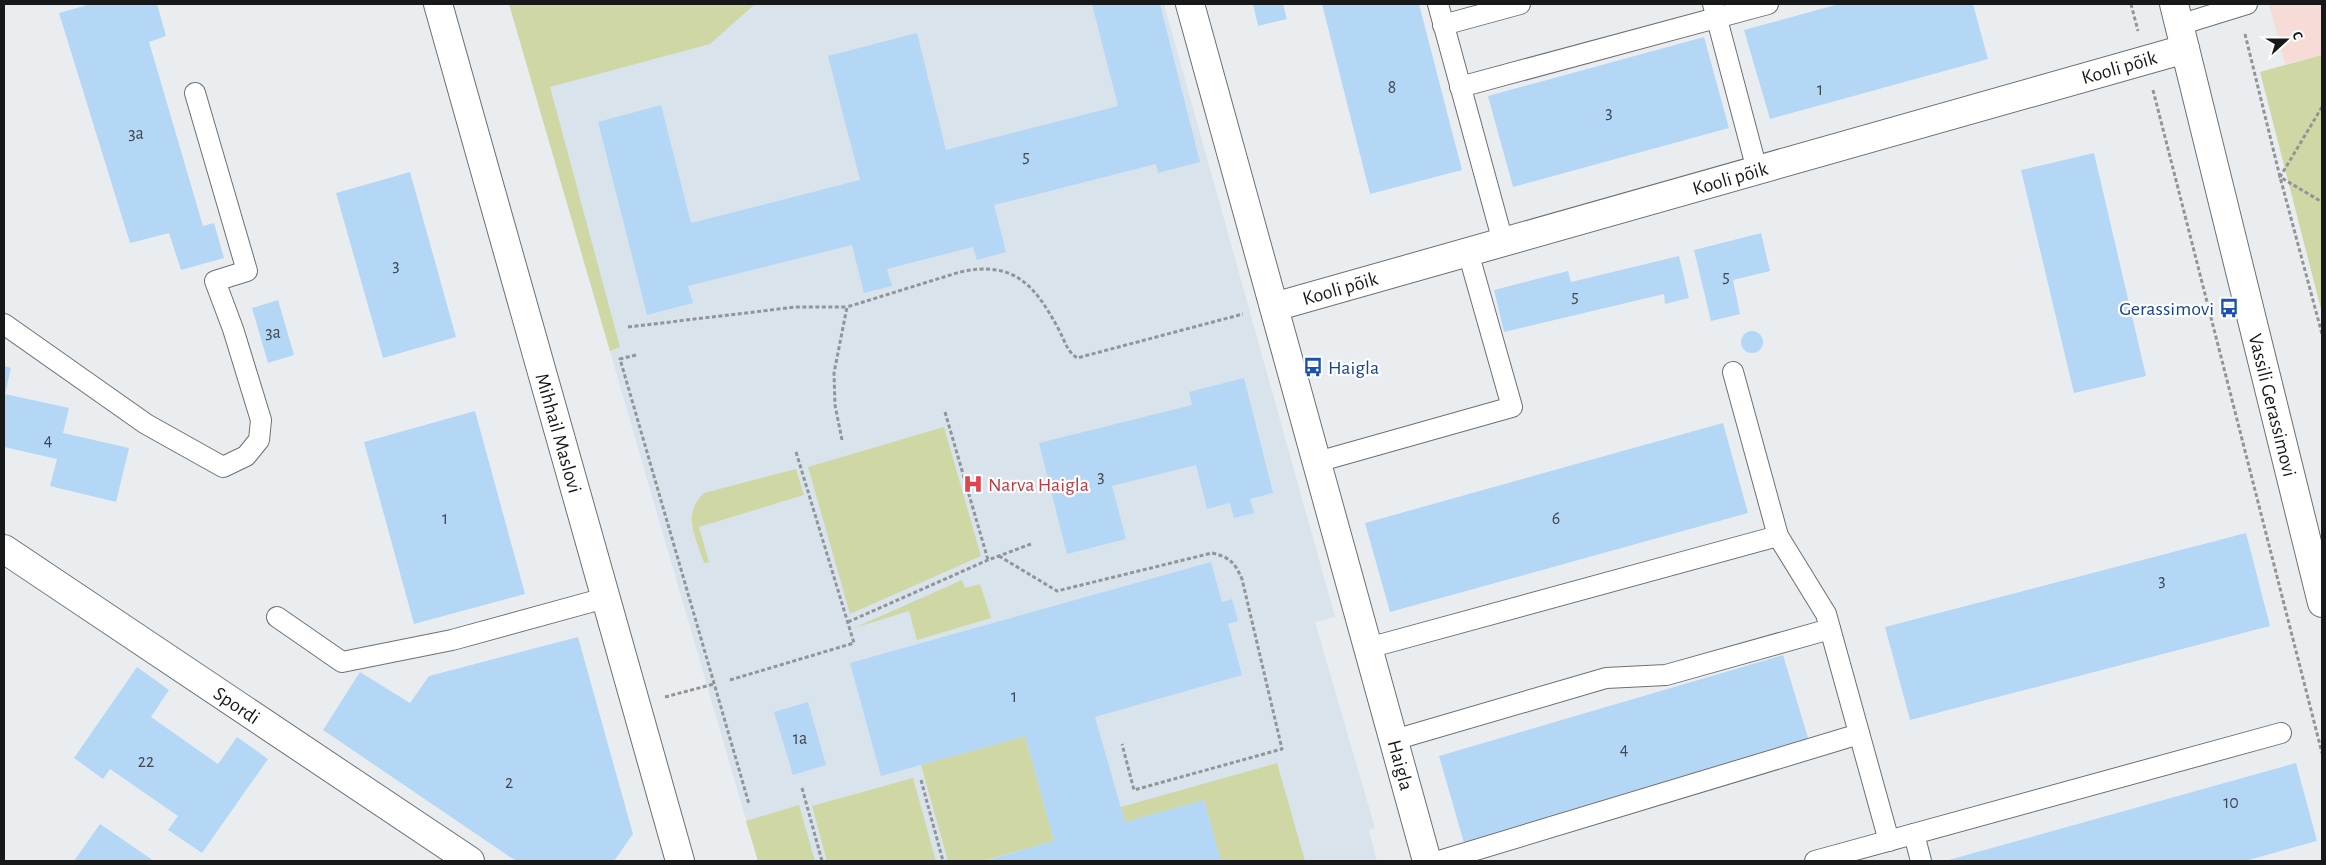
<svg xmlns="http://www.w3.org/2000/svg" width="2326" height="865" font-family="'Alegreya Sans',sans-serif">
	<rect width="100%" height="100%" fill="#e9edf0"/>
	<!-- built -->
	<polygon fill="#d9e3eb" points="509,4 1164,4 1335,617 1315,622 1375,828 1369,830 1377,861 758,861"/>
	<!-- education -->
	<polygon fill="#f6dbd7" points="2269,4 2322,4 2322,55 2285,64"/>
	<!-- green -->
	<g fill="#cfd8a4">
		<polygon points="509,4 755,4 710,44 550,87 620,347 610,351"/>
		<polygon points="2322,55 2322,313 2260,72"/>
		<polygon points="944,427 981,556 850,614 808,467"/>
		<path d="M796,469L804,495L699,527L709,562L704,563C696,537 681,515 704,493Z"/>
		<polygon points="962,580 965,588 980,584 991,618 917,640 909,611 854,628"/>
		<polygon points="1025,736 1054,841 982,861 948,861 921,765"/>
		<polygon points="1277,763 1305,861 1221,861 1204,800 1125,822 1121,807"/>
		<polygon points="913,778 936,861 827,861 812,806"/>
		<polygon points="799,805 815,861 758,861 746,821"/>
	</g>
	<!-- building -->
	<g fill="#b5d7f6">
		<polygon points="91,4 157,4 166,36 149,42 203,226 214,223 224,258 181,270 169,233 130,243 59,13"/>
		<polygon points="1092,4 1160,4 1200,162 1158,173 1156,164 994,205 1006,252 977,260 973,247 887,269 892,286 864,293 852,245 688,286 693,303 647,315 598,122 661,105 691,223 860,180 828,56 917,33 946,150 1118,106"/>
		<polygon points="1253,4 1283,4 1287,19 1258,26"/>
		<polygon points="1322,4 1419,4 1462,170 1370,194"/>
		<polygon points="1839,4 1973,4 1988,59 1770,119 1744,30"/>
		<polygon points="1704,37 1729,128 1513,187 1488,96"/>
		<polygon points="2094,153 2146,376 2074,393 2021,170"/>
		<polygon points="410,172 456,337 383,358 336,193"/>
		<polygon points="1761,233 1770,271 1733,280 1740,314 1711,321 1694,250"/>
		<polygon points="1679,256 1689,298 1665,304 1664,294 1504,332 1494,290 1568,271 1571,282"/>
		<polygon points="278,300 294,355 268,363 252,308"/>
		<circle cx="1752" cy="342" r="11"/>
		<polygon points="4,366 11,368 5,394 69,408 63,433 129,448 116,502 50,486 57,459 4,447"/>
		<polygon points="1244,378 1273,493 1250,499 1254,513 1234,518 1230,503 1207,509 1196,465 1112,486 1126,539 1067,554 1039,443 1192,405 1189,392"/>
		<polygon points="475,411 525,594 414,624 364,442"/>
		<polygon points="1723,423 1748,513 1390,612 1365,523"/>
		<polygon points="2246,533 2270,626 1910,720 1885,627"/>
		<polygon points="1211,562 1222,602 1232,599 1238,621 1228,624 1242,675 1095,717 1125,822 1204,800 1221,861 984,861 1054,841 1025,736 881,776 850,663"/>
		<polygon points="578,637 633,834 614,861 516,861 323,730 360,672 410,703 429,676"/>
		<polygon points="1783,655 1809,741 1464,843 1439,756"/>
		<polygon points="137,667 169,690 151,717 218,764 237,737 268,759 202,853 168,830 178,816 110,769 103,779 74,758"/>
		<polygon points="808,702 826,765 793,775 774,712"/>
		<polygon points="2296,763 2317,841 2245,861 1945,861"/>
		<polygon points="100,824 154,861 74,861"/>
	</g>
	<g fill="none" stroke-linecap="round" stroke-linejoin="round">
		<defs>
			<g id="lane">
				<polyline points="1438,4 1503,242"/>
				<polyline points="1713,4 1757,170"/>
				<polyline points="1443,25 1520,4"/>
				<polyline points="2179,25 2247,4"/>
				<polyline points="1460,87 1768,4"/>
				<polyline points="4,324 146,424 223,467 246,456 259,440 261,420 233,329 215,281 247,271 195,93"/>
				<polyline points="1733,372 1778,536 1826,614 1889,841"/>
				<polyline points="1317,462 1512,407 1468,252"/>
				<polyline points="277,617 342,662 452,640 605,598"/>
				<polyline points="1368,648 1778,536"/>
				<polyline points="1394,740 1606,678 1666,675 1830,629"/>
				<polyline points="1914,834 1921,861"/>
				<polyline points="1439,861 1859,734"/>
				<polyline points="1815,861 2281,733"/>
			</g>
			<g id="street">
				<polyline points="438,4 680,861"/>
				<polyline points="1190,4 1427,861"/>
				<polyline points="1274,307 2185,49"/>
				<polyline points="4,549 470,861"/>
			</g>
			<polyline id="secondary" points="2174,4 2322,603"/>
		</defs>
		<!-- lane casing -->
		<use href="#lane" stroke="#6d7073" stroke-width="22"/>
		<!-- street casing -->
		<use href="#street" stroke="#6d7073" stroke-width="30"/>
		<!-- secondary casing -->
		<use href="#secondary" stroke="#6d7073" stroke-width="30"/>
		<!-- path -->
		<g stroke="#929597" stroke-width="3" stroke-dasharray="4 2.5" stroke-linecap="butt">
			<polyline points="2131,4 2138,31"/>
			<polyline points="2245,34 2280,177 2322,334"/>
			<polyline points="2153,90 2322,753"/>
			<polyline points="2322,107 2280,177 2322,202"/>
			<polyline points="628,327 796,307 847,307"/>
			<polyline points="636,355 620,359 749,804"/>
			<polyline points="945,412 988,560"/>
			<path d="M842,440L835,405L834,373L847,307L960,272C1014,260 1035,285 1059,330C1065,341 1066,350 1077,358L1243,314"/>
			<path d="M999,556L1057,591L1212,553C1230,557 1235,563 1242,579L1282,749L1134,790L1122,744"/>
			<polyline points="848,622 988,560 1031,544"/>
			<polyline points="730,680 854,643 796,452"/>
			<polyline points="665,697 714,684"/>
			<polyline points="921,780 943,861"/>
			<polyline points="802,788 822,861"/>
		</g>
		<!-- lane -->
		<use href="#lane" stroke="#fff" stroke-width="20"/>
		<!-- street -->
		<use href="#street" stroke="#fff" stroke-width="28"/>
		<!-- secondary -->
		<use href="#secondary" stroke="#fff" stroke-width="28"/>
	</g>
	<!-- icons -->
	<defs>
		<symbol id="bus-bare" viewBox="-9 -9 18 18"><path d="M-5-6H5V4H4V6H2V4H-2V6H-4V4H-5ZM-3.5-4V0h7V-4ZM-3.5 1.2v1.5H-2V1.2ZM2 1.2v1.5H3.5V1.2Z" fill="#1a4fb4" stroke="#fff" stroke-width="2.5" paint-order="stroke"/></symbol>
		<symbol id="hospital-bare" viewBox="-9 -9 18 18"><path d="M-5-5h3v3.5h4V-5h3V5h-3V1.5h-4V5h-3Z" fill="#e0444e" stroke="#fff" stroke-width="2.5" paint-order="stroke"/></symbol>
	</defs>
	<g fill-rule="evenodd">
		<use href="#bus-bare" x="2215" y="294" width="28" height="28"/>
		<use href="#bus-bare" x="1299" y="353" width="28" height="28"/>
		<use href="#hospital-bare" x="959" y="470" width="28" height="28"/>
	</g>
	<g text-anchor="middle" stroke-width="4.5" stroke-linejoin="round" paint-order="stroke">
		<!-- number labels -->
		<g font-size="18" fill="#3e4850">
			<text x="1392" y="93">8</text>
			<text x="1820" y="95">1</text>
			<text x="1609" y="118">3</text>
			<text x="136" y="139">3a</text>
			<text x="1026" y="162">5</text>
			<text x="396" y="271">3</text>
			<text x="1726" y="282">5</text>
			<text x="1575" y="302">5</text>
			<text x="273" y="338">3a</text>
			<text x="48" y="446">4</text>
			<text x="1101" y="482">3</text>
			<text x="445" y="524">1</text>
			<text x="1556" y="524">6</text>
			<text x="2162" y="586">3</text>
			<text x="1014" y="702">1</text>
			<text x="800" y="744">1a</text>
			<text x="1624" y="755">4</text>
			<text x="146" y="767">22</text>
			<text x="509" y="788">2</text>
			<text x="2231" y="808">10</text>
		</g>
		<!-- street labels -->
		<g font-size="20" fill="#171819" stroke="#fff">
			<text transform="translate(2119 67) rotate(-16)" y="7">Kooli põik</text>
			<text transform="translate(1730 178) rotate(-16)" y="7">Kooli põik</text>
			<text transform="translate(1340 288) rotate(-16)" y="7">Kooli põik</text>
			<text transform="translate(2273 405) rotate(76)" y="7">Vassili Gerassimovi</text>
			<text transform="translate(559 433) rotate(74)" y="7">Mihhail Maslovi</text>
			<text transform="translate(237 705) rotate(34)" y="7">Spordi</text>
			<text transform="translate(1401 765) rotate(75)" y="7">Haigla</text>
		</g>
		<!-- transit labels -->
		<g font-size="20" fill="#164399" stroke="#fff" text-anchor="end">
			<text x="2214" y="315">Gerassimovi</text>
			<text x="1328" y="374" text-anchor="start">Haigla</text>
		</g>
		<!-- health labels -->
		<g font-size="20" fill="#be3a42" stroke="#fff" text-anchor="start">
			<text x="988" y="491">Narva Haigla</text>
		</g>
	</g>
	<!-- border -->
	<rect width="2326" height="865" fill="none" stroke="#171819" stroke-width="10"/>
	<!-- north arrow -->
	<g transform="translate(2286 40) rotate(69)" stroke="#ffffff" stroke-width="4" paint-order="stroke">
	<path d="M0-4L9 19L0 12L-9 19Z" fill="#171819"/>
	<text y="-8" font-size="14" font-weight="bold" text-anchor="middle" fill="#171819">С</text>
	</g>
</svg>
